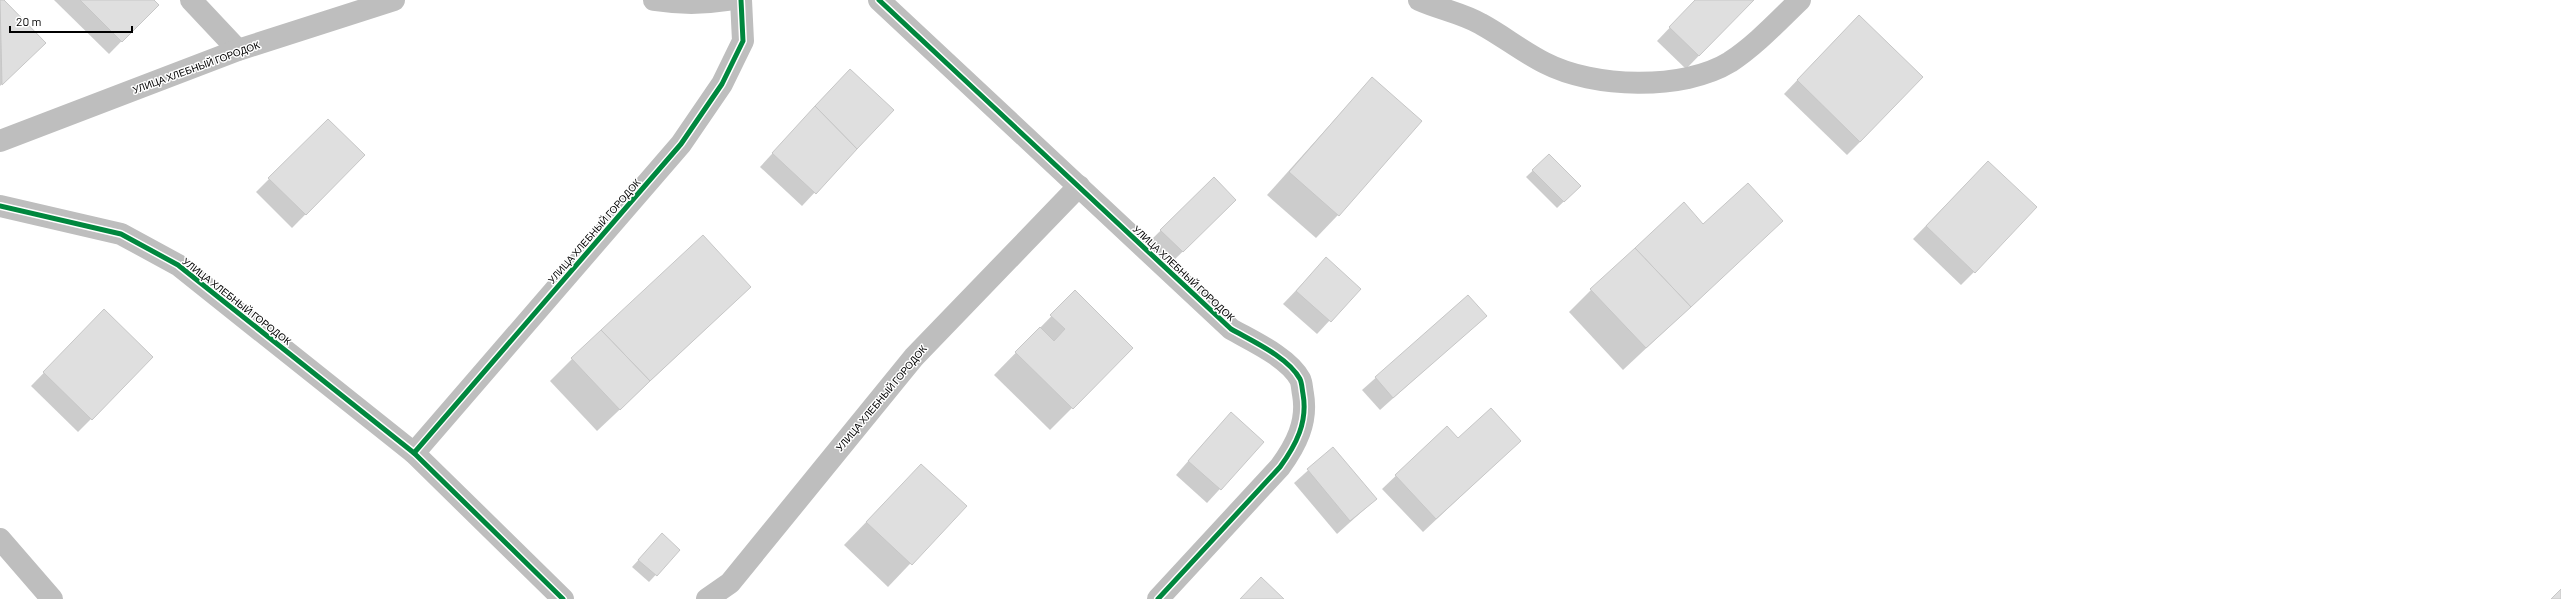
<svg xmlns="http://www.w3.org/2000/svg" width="2561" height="599" font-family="Barlow,sans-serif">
	<rect width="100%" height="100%" fill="#fff"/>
	<!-- shadow -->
	<g fill="#0003">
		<polygon points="0,0 3,0 44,43 0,86"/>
		<polygon points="54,0 152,0 157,5 109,54"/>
		<polygon points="1696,0 1753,0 1686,69 1657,41"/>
		<polygon points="1846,29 1860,142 1847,155 1784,94"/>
		<polygon points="1372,78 1338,215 1316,238 1267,195"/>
		<polygon points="837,83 892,110 802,206 760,167"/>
		<polygon points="328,120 364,155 292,228 256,192"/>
		<polygon points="1549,155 1580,186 1557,208 1526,177"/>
		<polygon points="1975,175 1974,272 1961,285 1913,239"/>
		<polygon points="1214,178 1222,213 1169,265 1148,243"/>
		<polygon points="1782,221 1623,370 1569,312 1591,290 1703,225"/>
		<polygon points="1326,259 1359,289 1317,334 1283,304"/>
		<polygon points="750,287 597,431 550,381 572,359"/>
		<polygon points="1075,292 1132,348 1050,430 994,375"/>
		<polygon points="1468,296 1485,316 1380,410 1362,390"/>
		<polygon points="104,311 91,419 78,432 31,386"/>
		<polygon points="1218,427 1263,442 1207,503 1176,475"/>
		<polygon points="1447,427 1458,439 1507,453 1423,532 1382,489"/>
		<polygon points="1333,448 1376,499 1337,534 1294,483"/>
		<polygon points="899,488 965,506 888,587 844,545"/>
		<polygon points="655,542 679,550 649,582 632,567"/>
	</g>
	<!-- building -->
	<g fill="#dfdfdf" stroke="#c7c7c7">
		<polygon points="0,0 4,0 46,43 2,85"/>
		<polygon points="80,0 154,0 159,5 122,42"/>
		<polygon points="1695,0 1754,0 1699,56 1669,27"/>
		<polygon points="1859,15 1923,77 1860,142 1797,80"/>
		<polygon points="850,69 894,110 857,149 815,106"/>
		<polygon points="1372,77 1422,121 1339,216 1289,172"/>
		<polygon points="815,106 857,149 816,194 772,153"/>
		<polygon points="328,119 365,155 306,215 268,178"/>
		<polygon points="1549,154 1581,186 1564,202 1532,170"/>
		<polygon points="1988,161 2037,207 1975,273 1926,226"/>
		<polygon points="1214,177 1236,200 1183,252 1160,230"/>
		<polygon points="1748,183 1783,221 1691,307 1635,248 1684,202 1703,224"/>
		<polygon points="703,235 751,287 650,381 601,330"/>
		<polygon points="1635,248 1691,307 1646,348 1590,289"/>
		<polygon points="1326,257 1361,289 1331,322 1296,291"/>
		<polygon points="1075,290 1133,348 1073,409 1015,352 1040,327 1054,341 1065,329 1050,315"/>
		<polygon points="1468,295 1487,316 1393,398 1375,377"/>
		<polygon points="104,309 153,357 92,420 43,372"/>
		<polygon points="601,330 650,381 620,410 571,358"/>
		<polygon points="1491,408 1521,441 1436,519 1395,475 1447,426 1458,438"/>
		<polygon points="1231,412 1264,442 1221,490 1188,461"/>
		<polygon points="1333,447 1377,499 1350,521 1307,469"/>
		<polygon points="921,464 967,506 912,565 866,522"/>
		<polygon points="662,533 680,550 657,576 638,560"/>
		<polygon points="1261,577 1284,599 1240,599"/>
		<polygon points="2561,589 2561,599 2551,599"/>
	</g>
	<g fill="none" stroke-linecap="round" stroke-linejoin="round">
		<!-- minor -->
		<g stroke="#bebebe" stroke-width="22">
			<polyline points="191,0 238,50"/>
			<path d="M879,0L1231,329C1252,341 1288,357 1300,379C1302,383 1302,389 1303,394C1308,422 1296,445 1280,467L1158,599"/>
			<path d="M1419,0C1439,9 1462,13 1481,24C1503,36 1523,52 1545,63C1593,88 1683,91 1730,62C1756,45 1778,21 1800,0"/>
			<polyline points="0,206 121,234 178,265 414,453 563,599"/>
			<polyline points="414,453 681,144 722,84 743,41 741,0"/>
			<polyline points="0,539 52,599"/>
			<polyline points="707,599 730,583 914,357 1079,186"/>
		</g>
		<!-- tertiary -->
		<g stroke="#bebebe" stroke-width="22">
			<path d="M654,0C680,4 703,4 728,0"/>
			<polyline points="0,141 238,50 394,0"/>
		</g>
		<defs>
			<g id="cycleway">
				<path d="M879,0L1231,329C1252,341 1288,357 1300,379C1302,383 1302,389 1303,394C1308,422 1296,445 1280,467L1158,599"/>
				<polyline points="0,206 121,234 178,265 414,453 563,599"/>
				<polyline points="414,453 681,144 722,84 743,41 741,0"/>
			</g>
		</defs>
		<!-- cycleway casing -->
		<use href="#cycleway" stroke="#fff" stroke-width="8"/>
		<!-- cycleway -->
		<use href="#cycleway" stroke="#00873e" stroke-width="5"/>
	</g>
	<g text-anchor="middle" stroke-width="3" stroke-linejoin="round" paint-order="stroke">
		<!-- street labels -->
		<g font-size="10" fill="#000" stroke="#fff">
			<text transform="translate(196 67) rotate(-20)" y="4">УЛИЦА ХЛЕБНЫЙ ГОРОДОК</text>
			<text transform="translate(594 231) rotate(-49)" y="4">УЛИЦА ХЛЕБНЫЙ ГОРОДОК</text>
			<text transform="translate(1184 273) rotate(43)" y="4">УЛИЦА ХЛЕБНЫЙ ГОРОДОК</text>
			<text transform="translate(237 301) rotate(38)" y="4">УЛИЦА ХЛЕБНЫЙ ГОРОДОК</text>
			<text transform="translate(881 398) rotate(-50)" y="4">УЛИЦА ХЛЕБНЫЙ ГОРОДОК</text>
		</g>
	</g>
	<!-- scale -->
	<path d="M10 26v6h122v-6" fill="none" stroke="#000000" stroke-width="2"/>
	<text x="16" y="26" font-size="12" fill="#000000" stroke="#ffffff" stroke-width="3" paint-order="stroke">20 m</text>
</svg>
